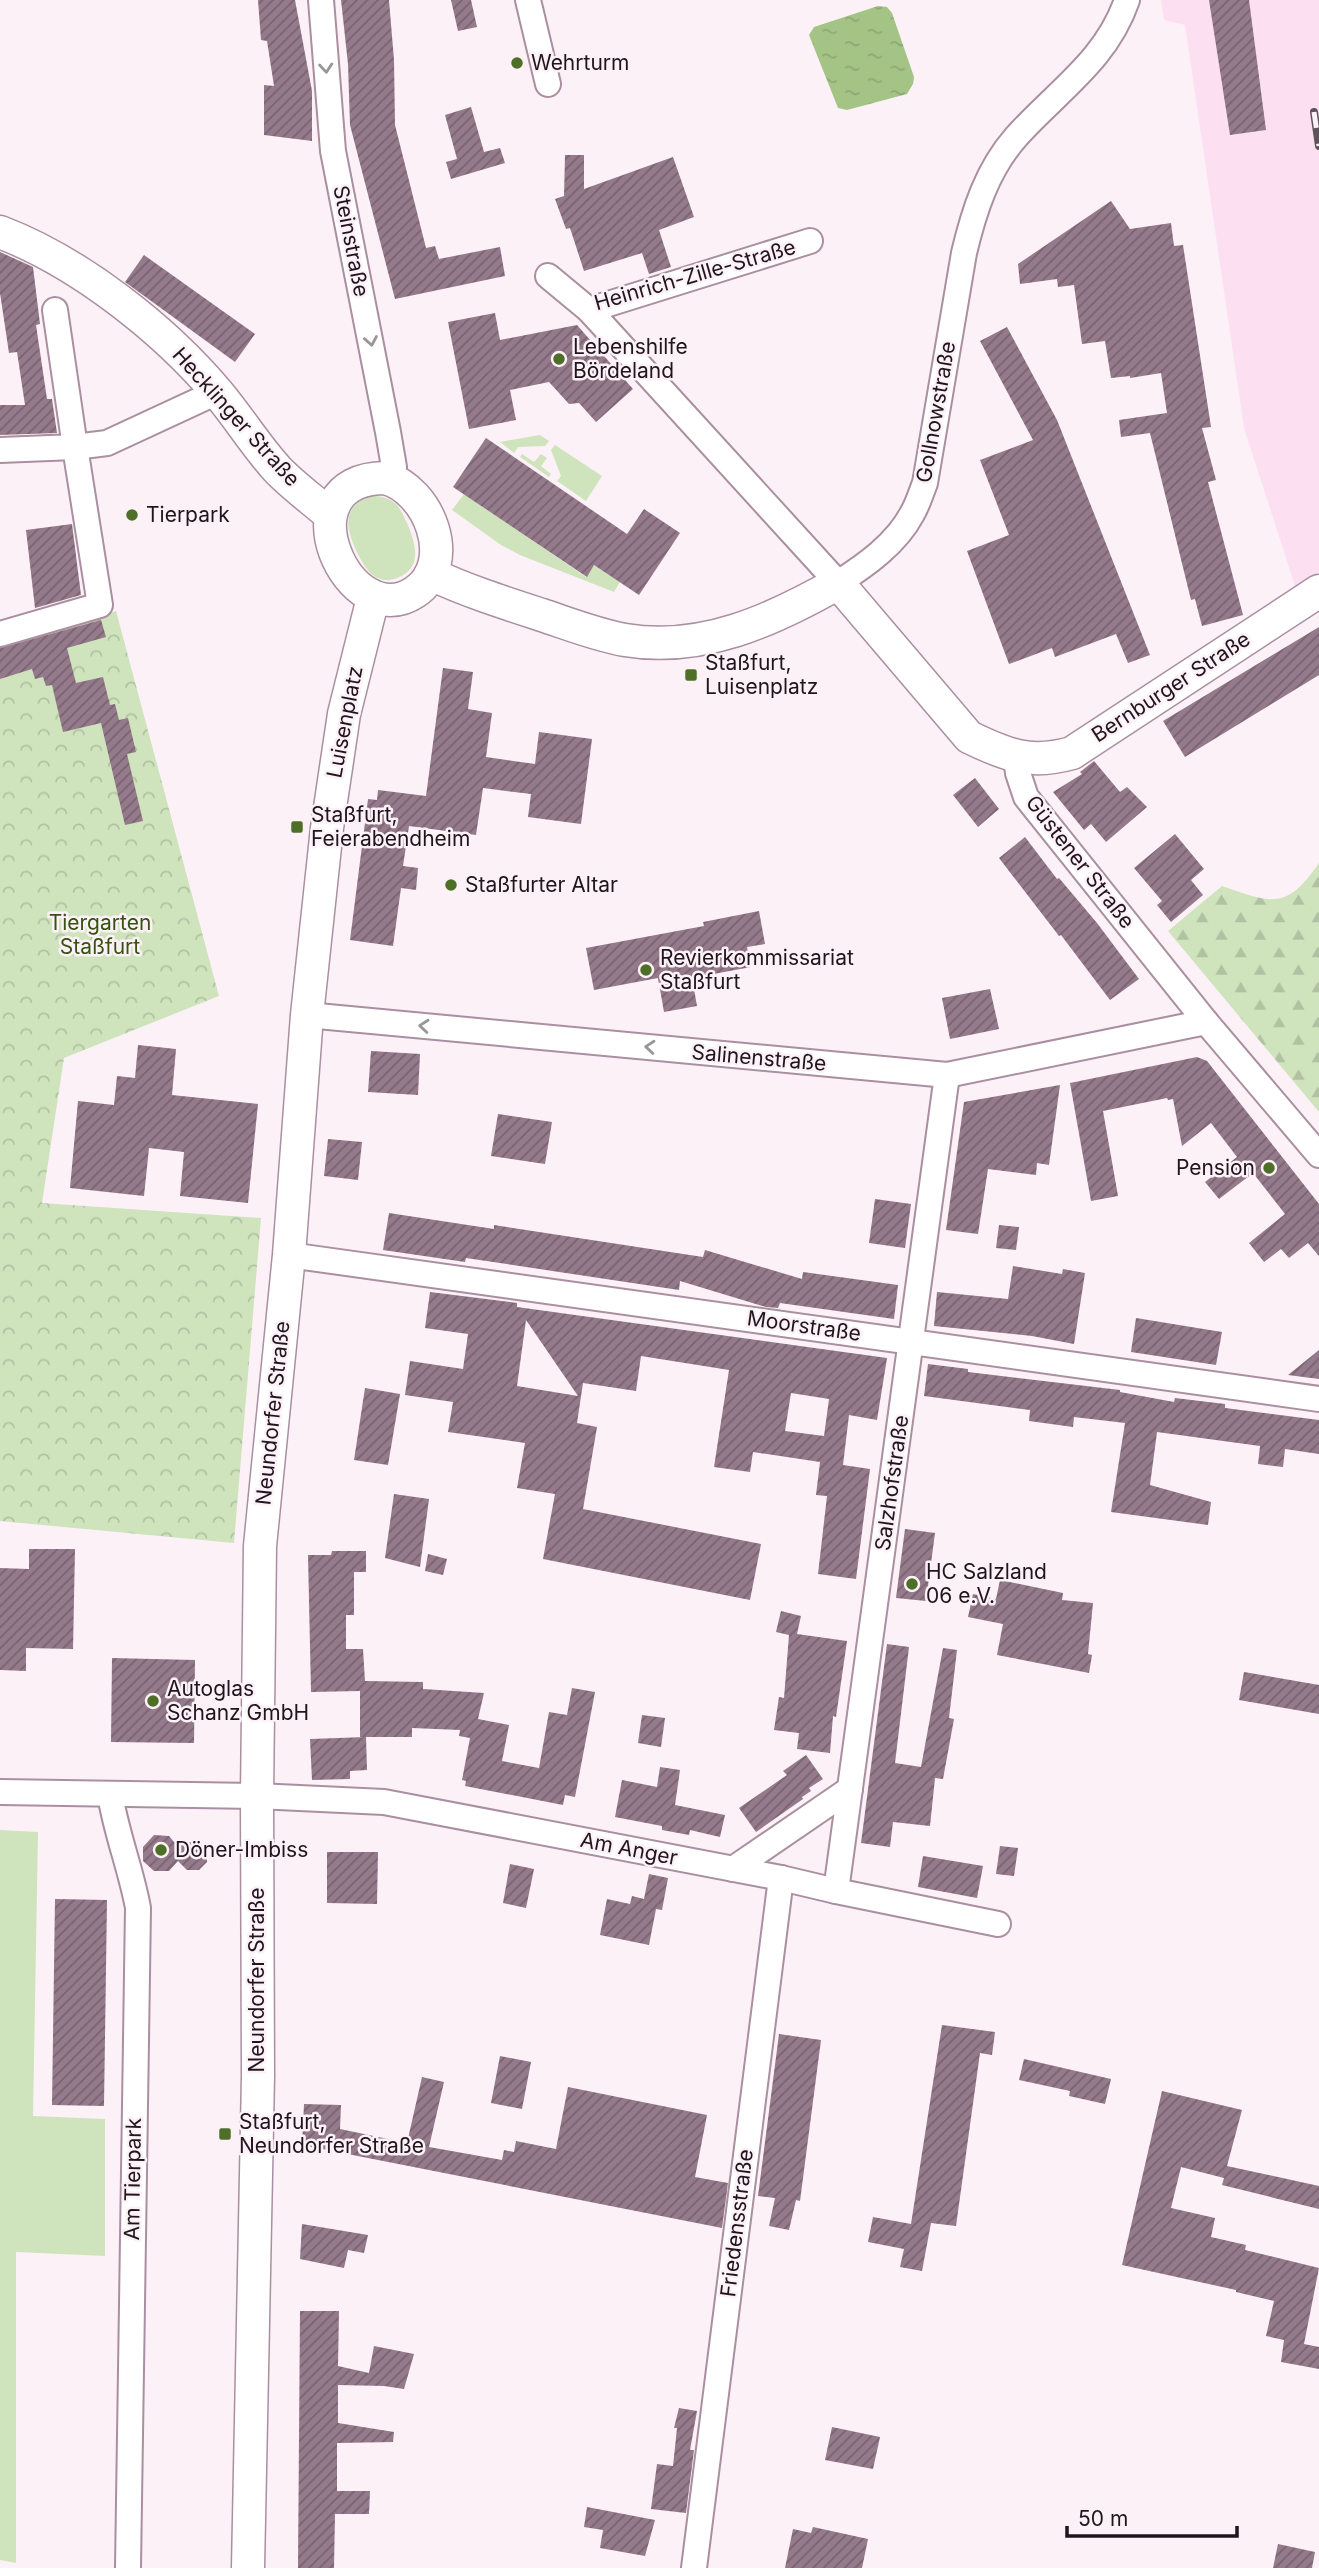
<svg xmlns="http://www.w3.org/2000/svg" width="1319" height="2568" font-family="Inter,sans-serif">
	<defs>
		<pattern id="forest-firs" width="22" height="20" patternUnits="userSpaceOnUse" patternTransform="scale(1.75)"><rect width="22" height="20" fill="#cfe3bd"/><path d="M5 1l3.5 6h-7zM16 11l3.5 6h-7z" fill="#b1c2a2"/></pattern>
		<pattern id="park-crowns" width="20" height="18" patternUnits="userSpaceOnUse" patternTransform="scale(1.75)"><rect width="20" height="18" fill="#cfe3bd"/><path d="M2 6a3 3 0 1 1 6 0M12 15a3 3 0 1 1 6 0" fill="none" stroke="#b1c2a2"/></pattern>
		<pattern id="water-ripples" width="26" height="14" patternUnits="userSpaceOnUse" patternTransform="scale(1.75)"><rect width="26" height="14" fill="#a4c486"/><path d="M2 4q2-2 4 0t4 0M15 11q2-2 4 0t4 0" fill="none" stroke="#8da873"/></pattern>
		<pattern id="building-hatch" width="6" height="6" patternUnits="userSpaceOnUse" patternTransform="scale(1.75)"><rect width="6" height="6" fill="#947a8a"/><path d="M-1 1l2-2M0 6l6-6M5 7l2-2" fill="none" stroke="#786370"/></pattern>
	</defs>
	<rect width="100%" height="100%" fill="#fdf1f8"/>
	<!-- built -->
	<polygon fill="#fddff2" points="1161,0 1319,0 1319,572 1295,586 1244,428 1185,25 1164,20"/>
	<!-- grass -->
	<g fill="#cfe3bd">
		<polygon points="540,435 549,441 545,446 518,447 514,453 500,442"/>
		<polygon points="555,445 602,476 586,501 557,481 561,476 551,450"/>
		<polygon points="522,454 534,462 541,454 547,458 541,466 551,474 549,477 520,457"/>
		<polygon points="464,494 586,577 594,565 620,582 614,592 520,555 501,545 452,510"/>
		<path d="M372,496C379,496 386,497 392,501C400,506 403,515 407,523C415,542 424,568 397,578C374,587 363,565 355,548C345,525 343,505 372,496Z"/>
		<polygon points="0,1830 38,1832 33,2116 105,2119 105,2256 16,2252 16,2563 0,2560"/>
	</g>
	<!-- forest -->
	<path fill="url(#forest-firs)" d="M1319,863V1112L1168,931L1222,886C1272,903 1286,911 1319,863Z"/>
	<!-- park -->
	<polygon fill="url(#park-crowns)" points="116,611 219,996 64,1058 42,1203 261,1218 234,1543 0,1521 0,645"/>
	<!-- water -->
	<polygon fill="url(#water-ripples)" points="878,6 887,7 892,13 914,77 913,84 907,94 847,110 838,108 809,35 814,27"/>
	<!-- building -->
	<g fill="url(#building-hatch)" fill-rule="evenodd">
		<polygon points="258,0 295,0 312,91 312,141 264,135 264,85 274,86 267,41 261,40"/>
		<polygon points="341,0 389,0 394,60 395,125 426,248 435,246 439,259 500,247 505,276 395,299 350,125 348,64"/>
		<polygon points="451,0 471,0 477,27 458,31"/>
		<polygon points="1209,0 1249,0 1266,130 1230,135"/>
		<polygon points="471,107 484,152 500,148 505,163 451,179 446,162 457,159 445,115"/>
		<polygon points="565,155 584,155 584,189 673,157 694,217 659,230 671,267 649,274 642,253 584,271 570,228 566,229 555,199 564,196"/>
		<polygon points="1111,201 1130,229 1171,223 1174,246 1183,245 1211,427 1202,428 1216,480 1208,482 1243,615 1202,626 1195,599 1191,600 1150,433 1121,437 1119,420 1167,413 1161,373 1130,378 1130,376 1111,378 1105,341 1082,344 1074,285 1058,287 1057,279 1020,284 1018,264"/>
		<polygon points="0,252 33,267 40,324 36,325 47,399 52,399 57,433 0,435 0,405 25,405 17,352 9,353 0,293"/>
		<polygon points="144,255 255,334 235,362 125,282"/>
		<polygon points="495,313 500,340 577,325 633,389 596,422 579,403 569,404 549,382 510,390 516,420 469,429 448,322"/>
		<polygon points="1007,327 1057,420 1150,655 1128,663 1116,634 1055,657 1052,648 1009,664 967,551 1009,535 980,460 1033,440 980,341"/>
		<polygon points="486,438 627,534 644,509 680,533 639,595 594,565 587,577 453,487"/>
		<polygon points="72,524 81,595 35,608 26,530"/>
		<polygon points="101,620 106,637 67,648 76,683 103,677 110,705 115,704 119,720 128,718 136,752 127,754 143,821 125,825 101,723 63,732 52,685 46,686 43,677 35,679 32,669 0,679 0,648"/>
		<polygon points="1319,627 1319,675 1185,757 1163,721"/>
		<polygon points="443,668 473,672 468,709 492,713 486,757 535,764 539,732 592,739 581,824 528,817 531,794 483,788 476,835 409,826 403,866 418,868 416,890 401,888 393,946 350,940 368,799 377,800 378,790 426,796"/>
		<polygon points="1094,761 1120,792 1127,787 1147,807 1106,842 1091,824 1084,830 1053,792 1082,774 1080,772"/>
		<polygon points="975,778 999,809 978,827 953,795"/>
		<polygon points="1175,834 1204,869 1191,880 1203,895 1171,922 1157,905 1162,901 1134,868"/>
		<polygon points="1025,837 1057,879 1059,878 1097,923 1139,979 1110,1000 1061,935 1059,936 999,858"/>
		<polygon points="759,911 765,944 747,947 751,967 692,978 697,1006 664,1012 658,978 594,990 586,948 704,926 703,922"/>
		<polygon points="990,989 999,1029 950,1039 942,998"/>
		<polygon points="138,1045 176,1049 172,1095 258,1104 248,1203 180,1196 184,1152 149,1148 144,1196 70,1188 78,1101 114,1105 117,1076 135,1078"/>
		<polygon points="371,1051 420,1054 418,1095 368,1092"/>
		<polygon points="1197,1057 1207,1061 1319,1204 1319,1256 1308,1243 1289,1258 1281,1249 1264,1262 1249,1243 1285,1214 1253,1173 1219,1199 1205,1182 1237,1157 1211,1123 1182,1146 1173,1099 1168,1100 1167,1098 1103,1111 1118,1196 1091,1201 1070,1083"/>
		<polygon points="1060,1085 1049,1165 1037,1163 1036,1175 988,1169 978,1234 946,1230 964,1102"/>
		<polygon points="498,1114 552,1122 545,1164 491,1156"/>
		<polygon points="328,1139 362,1142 358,1180 324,1176"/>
		<polygon points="875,1199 911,1204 905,1248 869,1243"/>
		<polygon points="389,1213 494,1229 494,1225 703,1257 705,1250 802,1279 803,1272 898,1285 894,1319 780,1303 778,1308 766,1307 680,1281 679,1290 466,1258 465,1262 383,1250"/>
		<polygon points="999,1225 1019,1227 1016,1250 996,1248"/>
		<polygon points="1013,1266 1062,1274 1063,1269 1085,1273 1074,1344 1032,1336 934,1326 937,1292 1008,1299"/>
		<path d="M430,1292L517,1303V1307L887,1358L877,1420L849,1415L843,1465L870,1469L856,1579L818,1574L827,1496L816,1495L820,1462L753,1452L750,1472L714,1467L729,1370L641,1356L636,1391L583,1383L577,1423L597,1427L583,1509L761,1544L750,1600L543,1559L555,1494L517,1488L525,1443L448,1432L453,1402L405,1395L410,1361L463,1369L468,1334L425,1328ZM526,1320L578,1396L517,1386ZM791,1393L829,1399L824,1436L785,1431Z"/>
		<polygon points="1136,1318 1222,1332 1216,1365 1131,1352"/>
		<polygon points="1319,1350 1319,1379 1288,1375"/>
		<polygon points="928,1364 968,1369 968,1372 1120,1390 1120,1392 1174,1402 1175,1398 1225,1404 1225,1408 1319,1420 1319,1454 1285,1449 1283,1467 1258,1464 1260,1446 1157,1432 1150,1485 1211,1502 1208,1525 1111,1512 1125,1423 1074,1417 1073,1427 1029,1421 1030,1410 924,1396"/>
		<polygon points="365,1388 400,1394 388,1465 354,1460"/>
		<polygon points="394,1494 429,1499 420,1567 385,1558"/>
		<polygon points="905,1529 935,1533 926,1601 896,1598"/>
		<polygon points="29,1549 75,1549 73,1649 26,1648 26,1671 0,1670 0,1568 29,1569"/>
		<polygon points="332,1551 366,1551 366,1572 354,1572 354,1615 346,1615 346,1649 363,1649 365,1681 423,1682 423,1689 484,1693 478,1719 509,1725 502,1761 539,1768 549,1712 567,1715 572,1688 595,1692 575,1797 565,1795 563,1805 465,1786 466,1781 462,1780 470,1738 459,1736 460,1730 412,1728 412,1737 360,1737 360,1691 311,1692 308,1555 331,1555"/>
		<polygon points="428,1554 447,1559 443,1575 425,1571"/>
		<polygon points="1000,1580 1063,1593 1062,1600 1093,1603 1088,1654 1092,1655 1089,1673 997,1655 1003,1624 968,1617 973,1594 996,1599"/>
		<polygon points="781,1611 801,1616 797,1634 847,1641 836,1717 833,1716 830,1753 797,1749 799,1733 774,1730 779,1697 784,1698 789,1635 776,1632"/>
		<polygon points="887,1644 909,1647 895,1763 921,1767 943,1648 957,1650 949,1718 954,1719 943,1779 935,1778 930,1826 893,1822 890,1847 861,1843"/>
		<polygon points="112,1658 195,1660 194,1743 111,1742"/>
		<polygon points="1244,1672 1319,1685 1319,1714 1239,1700"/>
		<polygon points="642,1715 665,1718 661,1747 638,1743"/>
		<polygon points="366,1737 367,1770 350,1771 350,1779 312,1780 310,1739"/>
		<polygon points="806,1755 823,1779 809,1788 811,1791 802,1797 803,1799 756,1832 739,1808 787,1775 783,1771"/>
		<polygon points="660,1767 680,1770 675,1805 725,1815 720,1837 690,1830 689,1835 662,1830 662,1826 615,1817 622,1780 657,1787"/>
		<polygon points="154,1835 169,1836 174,1842 199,1842 207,1850 207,1862 199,1870 187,1870 178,1861 169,1871 154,1871 143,1861 143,1847"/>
		<polygon points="1000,1846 1018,1848 1014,1876 996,1874"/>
		<polygon points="327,1852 378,1852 377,1904 327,1903"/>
		<polygon points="923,1856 983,1866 977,1898 918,1887"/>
		<polygon points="510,1864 534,1869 526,1908 503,1903"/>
		<polygon points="649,1874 668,1878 662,1910 656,1909 649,1945 600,1935 607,1899 630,1904 632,1896 644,1899"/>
		<polygon points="55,1899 107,1900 104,2106 52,2105"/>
		<polygon points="942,2025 995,2032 992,2055 980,2053 956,2226 931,2223 922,2271 900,2267 904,2249 868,2242 873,2217 911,2224"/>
		<polygon points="779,2034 821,2040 800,2201 796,2200 789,2230 769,2226 775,2198 758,2196"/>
		<polygon points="500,2056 531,2062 522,2109 491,2103"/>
		<polygon points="1024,2059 1111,2079 1105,2104 1069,2096 1070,2091 1019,2080"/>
		<polygon points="422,2077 444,2082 429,2147 502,2160 504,2150 514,2152 516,2141 556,2149 568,2087 707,2115 695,2177 728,2183 722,2228 302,2145 304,2104 341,2105 340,2129 407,2143"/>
		<polygon points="1162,2091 1242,2110 1227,2166 1319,2186 1319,2209 1222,2185 1224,2178 1181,2167 1171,2208 1215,2218 1211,2237 1246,2245 1245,2250 1319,2268 1304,2344 1319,2347 1319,2369 1281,2362 1284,2340 1266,2336 1274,2301 1236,2292 1236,2290 1122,2265"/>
		<polygon points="302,2224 368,2235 364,2253 348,2250 344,2268 300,2259"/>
		<polygon points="300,2311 339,2311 338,2366 369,2373 374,2346 414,2354 404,2389 384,2386 338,2385 338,2423 394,2432 393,2442 337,2443 337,2491 370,2491 369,2514 335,2514 334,2568 298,2568"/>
		<polygon points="679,2408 697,2411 690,2450 694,2450 686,2513 651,2509 657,2464 673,2466 677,2428 674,2428"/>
		<polygon points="832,2427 880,2437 873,2469 825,2460"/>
		<polygon points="587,2507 655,2520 645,2556 600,2548 603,2530 584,2527"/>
		<polygon points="813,2527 868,2539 862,2568 785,2568 793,2529 811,2533"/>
		<polygon points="1278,2544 1315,2552 1312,2568 1273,2568"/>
	</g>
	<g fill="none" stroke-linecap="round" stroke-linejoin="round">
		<defs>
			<g id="minor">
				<polyline points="321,0 333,151 388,432 394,467 393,480"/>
				<polyline points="528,0 548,84"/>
				<polyline points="548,276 589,310 810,241"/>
				<path d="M589,310L838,583C866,565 896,544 912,514C918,504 921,493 925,483L964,253C974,211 987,170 1016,137C1057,91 1106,61 1127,0"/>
				<polyline points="0,450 75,447 55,310"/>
				<polyline points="0,634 100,605 75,447 107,443 217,392"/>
				<polyline points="1016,757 1018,773 1026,797 1206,1022 1319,1155"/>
				<polyline points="307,1015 947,1075 1206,1022"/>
				<polyline points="289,1255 1319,1399"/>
				<polyline points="0,1792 257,1796 384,1802 781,1878 836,1891 998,1924"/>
				<path d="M110,1794C116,1833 131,1869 138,1908L128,2568"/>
				<polyline points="733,1869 850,1789"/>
				<polyline points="836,1891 947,1075"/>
				<polyline points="694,2568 781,1878"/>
			</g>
			<g id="major">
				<path d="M0,232C79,262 164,329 218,393C239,418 256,446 277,469C293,486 313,500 330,515"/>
				<path d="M385,478C429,489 458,563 415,592C349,637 278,479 385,478Z"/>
				<path d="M431,574C467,591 505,603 542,615C569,624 597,635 625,640C702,653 773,620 838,583L969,737C1006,755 1030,765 1072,753L1319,591"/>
				<polyline points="248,2568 258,2076 257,1796 260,1546 289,1255 307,1015 327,828 344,714 373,598"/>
			</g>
		</defs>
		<!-- minor casing -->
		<use href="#minor" stroke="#aa8fa0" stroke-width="28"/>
		<!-- major casing -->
		<use href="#major" stroke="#aa8fa0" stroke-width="35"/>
		<!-- minor -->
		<use href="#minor" stroke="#fff" stroke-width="24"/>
		<!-- major -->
		<use href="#major" stroke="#fff" stroke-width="32"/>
		<defs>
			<polyline id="rail" points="1314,112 1319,146"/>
		</defs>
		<!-- rail casing -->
		<use href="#rail" stroke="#5e535a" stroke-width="8"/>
		<!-- rail -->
		<use href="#rail" stroke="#fdf1f8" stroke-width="5" stroke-dasharray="16" stroke-linecap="butt"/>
	</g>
	<!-- one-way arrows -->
	<defs><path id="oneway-chevron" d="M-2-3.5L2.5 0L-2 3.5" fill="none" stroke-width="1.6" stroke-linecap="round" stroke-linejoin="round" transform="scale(1.75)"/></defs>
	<g stroke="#9a9698">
		<use href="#oneway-chevron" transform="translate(326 68) rotate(85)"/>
		<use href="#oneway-chevron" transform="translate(371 341) rotate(80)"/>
		<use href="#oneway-chevron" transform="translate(424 1026) rotate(-175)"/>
		<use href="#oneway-chevron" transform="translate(650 1047) rotate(-175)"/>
	</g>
	<!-- markers -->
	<g fill="#4e6f27" stroke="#fdf1f8" stroke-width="2.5">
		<circle cx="517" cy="63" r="7"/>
		<circle cx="559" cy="359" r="7"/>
		<circle cx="132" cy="515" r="7"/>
		<rect x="684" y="668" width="14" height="14" rx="3.5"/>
		<rect x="290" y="820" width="14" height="14" rx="3.5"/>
		<circle cx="451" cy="885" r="7"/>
		<circle cx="646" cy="970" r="7"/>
		<circle cx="1269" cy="1168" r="7"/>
		<circle cx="912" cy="1584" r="7"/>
		<circle cx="153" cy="1701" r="7"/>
		<circle cx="161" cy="1850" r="7"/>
		<rect x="218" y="2127" width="14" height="14" rx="3.5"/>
	</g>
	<g text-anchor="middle" stroke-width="5" stroke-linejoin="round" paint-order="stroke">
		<!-- poi labels -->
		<g font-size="21" fill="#1f151b" stroke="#fdf1f8" text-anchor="start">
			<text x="531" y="70">Wehrturm</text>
			<text x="573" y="354">Lebenshilfe<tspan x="573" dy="24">Bördeland</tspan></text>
			<text x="146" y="522">Tierpark</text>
			<text x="705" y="670">Staßfurt,<tspan x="705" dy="24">Luisenplatz</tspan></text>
			<text x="311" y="822">Staßfurt,<tspan x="311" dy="24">Feierabendheim</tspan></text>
			<text x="465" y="892">Staßfurter Altar</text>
			<text x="660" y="965">Revierkommissariat<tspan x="660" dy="24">Staßfurt</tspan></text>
			<text x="1255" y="1175" text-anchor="end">Pension</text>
			<text x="926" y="1579">HC Salzland<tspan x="926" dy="24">06 e.V.</tspan></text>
			<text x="167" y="1696">Autoglas<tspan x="167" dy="24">Schanz GmbH</tspan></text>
			<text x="175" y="1857">Döner-Imbiss</text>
			<text x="239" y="2129">Staßfurt,<tspan x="239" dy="24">Neundorfer Straße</tspan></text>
		</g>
		<!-- street labels -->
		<g font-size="21" fill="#1f151b" stroke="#fdf1f8">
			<text transform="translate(351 241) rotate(79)" y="7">Steinstraße</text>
			<text transform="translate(695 275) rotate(-16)" y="7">Heinrich-Zille-Straße</text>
			<text transform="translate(936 412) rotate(-80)" y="7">Gollnowstraße</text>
			<text transform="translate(236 417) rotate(48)" y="7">Hecklinger Straße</text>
			<text transform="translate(1171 687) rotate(-33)" y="7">Bernburger Straße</text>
			<text transform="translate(345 722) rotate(-79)" y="7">Luisenplatz</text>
			<text transform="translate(1080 862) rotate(52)" y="7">Güstener Straße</text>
			<text transform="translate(759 1058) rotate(5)" y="7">Salinenstraße</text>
			<text transform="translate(804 1326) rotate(8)" y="7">Moorstraße</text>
			<text transform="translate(273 1413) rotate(-84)" y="7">Neundorfer Straße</text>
			<text transform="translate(892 1483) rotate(-82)" y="7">Salzhofstraße</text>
			<text transform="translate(629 1849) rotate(11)" y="7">Am Anger</text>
			<text transform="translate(257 1980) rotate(-90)" y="7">Neundorfer Straße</text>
			<text transform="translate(133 2179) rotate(-89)" y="7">Am Tierpark</text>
			<text transform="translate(737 2223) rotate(-83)" y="7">Friedensstraße</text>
		</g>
		<!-- park labels -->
		<g font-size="21" fill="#355210" stroke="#fdf1f8">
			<text x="100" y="930">Tiergarten<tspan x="100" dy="24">Staßfurt</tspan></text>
		</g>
	</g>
	<!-- scale -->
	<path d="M1067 2526v10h170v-10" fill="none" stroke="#1f151b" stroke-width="3.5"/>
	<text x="1078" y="2526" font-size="21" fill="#1f151b" stroke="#fdf1f8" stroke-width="5" paint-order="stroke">50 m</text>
</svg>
